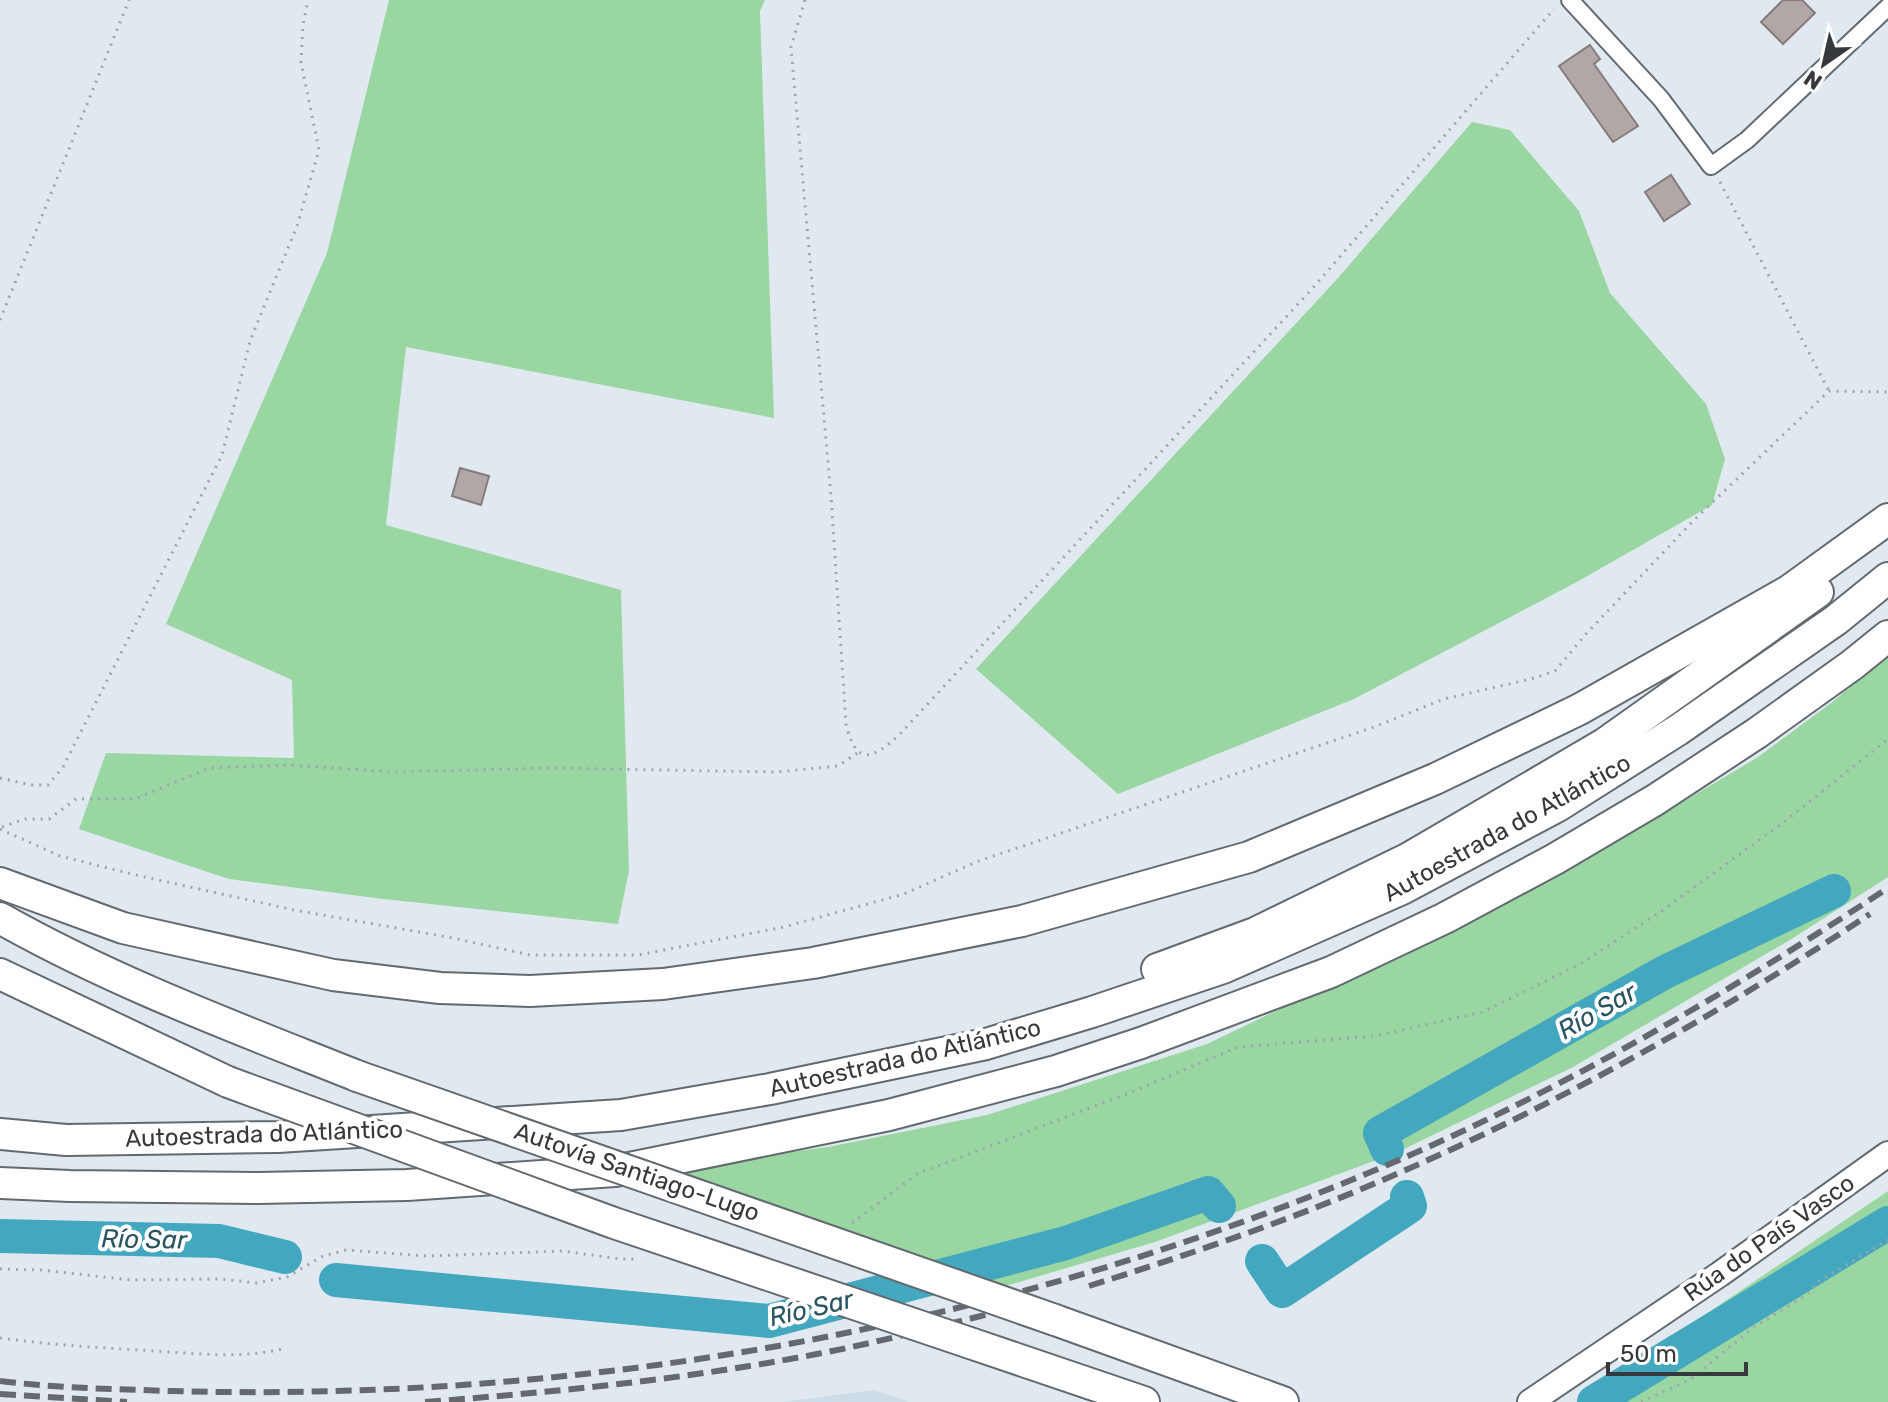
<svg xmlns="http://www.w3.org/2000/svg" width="1888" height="1402" font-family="Rubik,sans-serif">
	<rect width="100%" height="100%" fill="#e1e9f0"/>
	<!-- built -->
	<polygon fill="#cedce8" points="874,1390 910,1402 782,1402"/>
	<!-- green -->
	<g fill="#99d6a2">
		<polygon points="389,0 765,0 760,11 774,418 406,347 386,525 621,590 629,871 618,924 383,899 229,879 79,829 106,753 294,758 292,680 166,624 327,253"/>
		<polygon points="1472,122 1510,130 1579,211 1610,293 1706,404 1725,459 1712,505 1575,583 1354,699 1118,794 976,669 1338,278"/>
		<polygon points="1888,655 1888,877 1790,940 1573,1067 1398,1152 1155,1242 1002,1287 670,1168 828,1147 987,1115 1207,1044 1569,870 1758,757 1831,703"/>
		<polygon points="1888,1191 1888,1402 1576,1402"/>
	</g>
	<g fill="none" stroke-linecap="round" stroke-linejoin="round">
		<!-- river -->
		<g stroke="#42a7bf" stroke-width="34">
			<polyline points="1387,1149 1380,1133 1665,972 1834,891"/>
			<polyline points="0,1236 219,1241 285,1257"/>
			<polyline points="1262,1261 1282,1291 1410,1206 1407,1197"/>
			<polyline points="336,1280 769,1321 1066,1243 1208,1193 1219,1206"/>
			<polyline points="1594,1402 1888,1223"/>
		</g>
	</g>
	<!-- building -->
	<g fill="#b1a7a6" stroke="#857b7a" stroke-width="2">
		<polygon points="1783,0 1802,0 1815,13 1783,44 1761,22"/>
		<polygon points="1590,45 1600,59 1594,64 1638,126 1613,142 1559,66"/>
		<polygon points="1671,175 1690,204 1664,221 1645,192"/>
		<polygon points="460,468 489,476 481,505 452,496"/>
	</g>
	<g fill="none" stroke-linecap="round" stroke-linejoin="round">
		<defs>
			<polyline id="street" points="1570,0 1661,99 1711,166 1747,140 1888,7"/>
			<polyline id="secondary" points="1530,1402 1720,1274 1888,1154"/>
			<g id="highway">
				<polyline points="0,883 123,928 333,975 440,988 530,991 663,984 813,963 1022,921 1249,857 1435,779 1580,709 1790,590 1888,519"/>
				<path d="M0,918C113,982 237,1028 357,1076"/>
				<polyline points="1157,969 1255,933 1409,858 1604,744 1818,592"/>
				<polyline points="0,974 228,1082"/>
				<polyline points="0,1134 66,1140 278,1137 621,1115 770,1089 986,1044 1092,1012 1223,968 1402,889 1558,806 1678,730 1836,620 1888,578"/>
				<polyline points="0,1183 70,1186 258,1188 407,1185 615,1171 889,1115 1056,1071 1141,1043 1331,972 1445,918 1555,859 1655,800 1757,733 1852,665 1888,636"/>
				<polyline points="1055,1320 1283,1402"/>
				<polyline points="970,1343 1144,1402"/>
			</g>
		</defs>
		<!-- street casing -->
		<use href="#street" stroke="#62696f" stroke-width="20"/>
		<!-- secondary casing -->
		<use href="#secondary" stroke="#62696f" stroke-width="28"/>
		<!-- highway casing -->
		<use href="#highway" stroke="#62696f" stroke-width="34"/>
		<!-- path -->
		<g stroke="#9ea5aa" stroke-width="3" stroke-dasharray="2 6" stroke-linecap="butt">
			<path d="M805,0L791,47L831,496L846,724C856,766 872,760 899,735L1312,289L1554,9"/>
			<polyline points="1720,182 1829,391"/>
			<polyline points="0,320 129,0"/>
			<polyline points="0,778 31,785 48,785 63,767 222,455 250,341 297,226 319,150 301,62 303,25 308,0"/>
			<polyline points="2,827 25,819 49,819 76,799 135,799 209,768 288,765 395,772 552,768 776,772 838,766 859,752"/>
			<polyline points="0,829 60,856 136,875 294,910 453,938 530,955 638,955 784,927 904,894 976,862 1374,727 1444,699 1535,678 1555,671 1586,634 1694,520 1829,391 1888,392"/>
			<polyline points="852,1223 917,1174 1129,1093 1238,1047 1375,1036 1483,1012 1582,963 1663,910 1784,822 1888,739"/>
			<polyline points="0,1269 41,1270 131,1280 221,1279 257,1283 287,1277 323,1256 346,1250 426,1256 563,1251 620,1259 639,1259"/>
			<path d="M0,1338C52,1345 103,1348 156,1351C200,1354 243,1359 286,1348"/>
			<polyline points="1641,1402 1691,1379 1754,1327 1805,1296 1819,1281 1888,1240"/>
		</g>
		<!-- street -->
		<use href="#street" stroke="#fff" stroke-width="16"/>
		<!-- secondary -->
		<use href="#secondary" stroke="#fff" stroke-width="24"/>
		<!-- highway -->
		<use href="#highway" stroke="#fff" stroke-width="30"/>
		<!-- rail -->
		<g stroke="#65696d" stroke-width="6" stroke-dasharray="16 8" stroke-linecap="butt">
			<path d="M1089,1286C1197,1252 1305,1215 1408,1169C1569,1098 1724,1011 1870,914"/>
			<path d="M0,1381C56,1388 113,1389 170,1391C571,1402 972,1334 1344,1183C1535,1106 1716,1001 1888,888"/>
			<polyline points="0,1394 127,1402"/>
			<path d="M425,1402C556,1392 688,1379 817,1354C875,1343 932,1328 989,1314"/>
		</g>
		<defs>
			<g id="highway-bridge">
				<polyline points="357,1076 1055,1320"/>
				<polyline points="228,1082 614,1223 970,1343"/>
			</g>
		</defs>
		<!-- highway-bridge casing -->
		<use href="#highway-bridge" stroke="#62696f" stroke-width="34" stroke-linecap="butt"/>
		<!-- highway-bridge -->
		<use href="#highway-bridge" stroke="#fff" stroke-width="30"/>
	</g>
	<g text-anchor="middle" stroke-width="8" stroke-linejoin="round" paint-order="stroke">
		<!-- street labels -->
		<g font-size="24" fill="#36393c" stroke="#fff">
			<text transform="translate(1507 828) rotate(-29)" y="8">Autoestrada do Atlántico</text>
			<text transform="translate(905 1058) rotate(-13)" y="8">Autoestrada do Atlántico</text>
			<text transform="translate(264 1134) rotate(-2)" y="8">Autoestrada do Atlántico</text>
			<text transform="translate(637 1172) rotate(19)" y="8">Autovía Santiago-Lugo</text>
			<text transform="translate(1769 1238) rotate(-35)" y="8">Rúa do País Vasco</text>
		</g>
		<!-- water labels -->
		<g font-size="26" font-style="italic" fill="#295460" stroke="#fff">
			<text transform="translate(1597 1011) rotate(-30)" y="9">Río Sar</text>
			<text transform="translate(144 1239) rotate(1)" y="9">Río Sar</text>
			<text transform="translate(811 1308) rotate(-13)" y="9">Río Sar</text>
		</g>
	</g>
	<!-- north arrow -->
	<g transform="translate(1824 64) rotate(214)" stroke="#ffffff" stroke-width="6" paint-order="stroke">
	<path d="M0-6L14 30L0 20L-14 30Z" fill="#36393c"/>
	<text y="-12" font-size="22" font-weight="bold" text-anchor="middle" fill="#36393c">N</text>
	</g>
	<!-- scale -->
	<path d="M1608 1362v12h138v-12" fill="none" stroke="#36393c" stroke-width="4"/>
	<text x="1620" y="1362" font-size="24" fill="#36393c" stroke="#ffffff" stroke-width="6" paint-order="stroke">50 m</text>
</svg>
